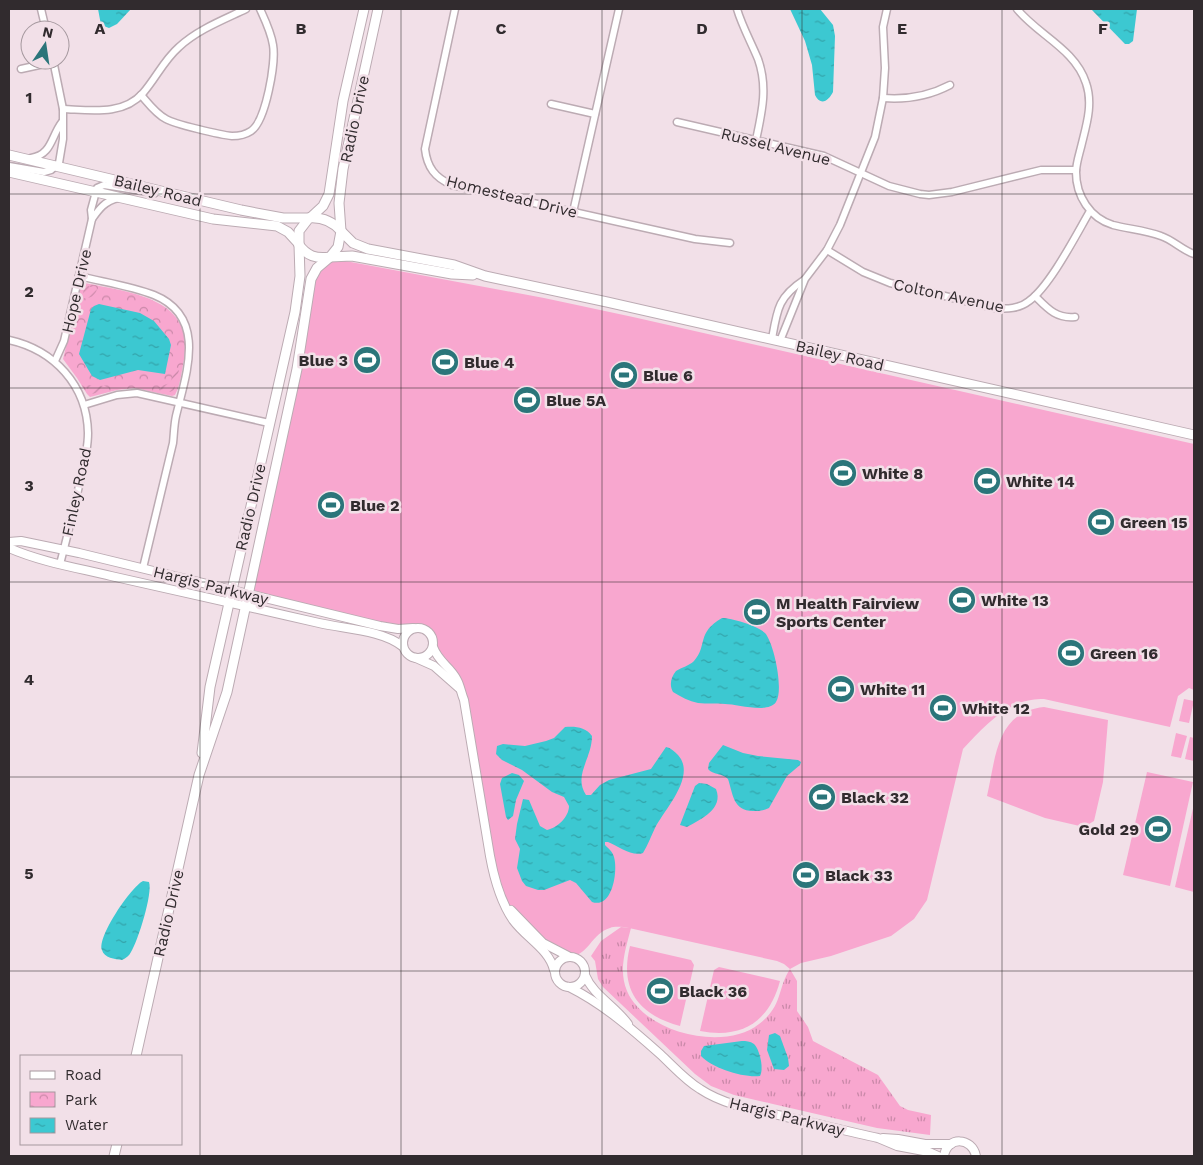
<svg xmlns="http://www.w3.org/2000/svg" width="1203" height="1165" font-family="'Work Sans',sans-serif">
	<defs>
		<pattern id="grass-tufts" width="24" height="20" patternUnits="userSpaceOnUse" patternTransform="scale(1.25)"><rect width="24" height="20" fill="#f8a7cf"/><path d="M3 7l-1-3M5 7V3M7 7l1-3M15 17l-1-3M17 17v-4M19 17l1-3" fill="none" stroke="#c988a8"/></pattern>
		<pattern id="park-crowns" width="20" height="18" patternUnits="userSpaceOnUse" patternTransform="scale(1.25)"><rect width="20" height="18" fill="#f8a7cf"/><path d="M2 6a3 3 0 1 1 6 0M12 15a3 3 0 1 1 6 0" fill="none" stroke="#c988a8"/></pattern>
		<pattern id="garden-furrows" width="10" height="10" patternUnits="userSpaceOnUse" patternTransform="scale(1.25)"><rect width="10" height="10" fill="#f8a7cf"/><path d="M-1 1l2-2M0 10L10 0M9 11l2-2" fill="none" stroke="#c988a8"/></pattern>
		<pattern id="water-ripples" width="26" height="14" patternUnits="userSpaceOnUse" patternTransform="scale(1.25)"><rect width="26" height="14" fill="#3cc8d1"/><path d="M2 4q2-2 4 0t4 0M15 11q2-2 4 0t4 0" fill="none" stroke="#33a3aa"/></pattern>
	</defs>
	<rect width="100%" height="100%" fill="#f2e0e8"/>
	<!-- grass -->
	<path fill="url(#grass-tufts)" d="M621,927L631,928C626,948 618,970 627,991C645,1033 724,1052 759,1024C783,1006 777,989 790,969L797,981V1011L808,1027L813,1041L878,1075L900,1106L908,1110L931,1115L930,1135L877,1128L734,1095L711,1086L695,1074L603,987L598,979L595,961L591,956L601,941Z"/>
	<!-- park -->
	<path fill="url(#park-crowns)" d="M85,283C132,293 199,298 183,365C181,375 180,386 175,395L172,396L134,388L117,390L90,397L87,394L77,378L63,359L81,286Z"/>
	<!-- garden -->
	<g fill="url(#garden-furrows)">
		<path d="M88,286L97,289C95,296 90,299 82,298L84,289Z"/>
		<polygon points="175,370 179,370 174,390 170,392 159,389 161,386 170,383"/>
		<polygon points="85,385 105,386 109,389 92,394 89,392"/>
	</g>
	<!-- pitch -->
	<g fill="#f8a7cf">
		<path d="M340,260L544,298L633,317L1194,444V690L1189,688L1178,696L1170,727L1044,699C1011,697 984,726 963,749L927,900L914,919L891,936L831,956L801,963L790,969L784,964L777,961L629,928C623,927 615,926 610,928C587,935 588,966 558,952L506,905L501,897L464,700L433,647C434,628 419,627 405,629L248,594L310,284L320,265Z"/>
		<polygon points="1184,699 1194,701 1189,723 1179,721"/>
		<path d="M1044,707L1108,720L1103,782L1094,821L1084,827L1045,818L987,796C996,757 996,712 1044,707Z"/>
		<polygon points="1176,733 1187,736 1181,758 1171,756"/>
		<polygon points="1190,737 1194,738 1194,761 1185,759"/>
		<polygon points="1147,772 1193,782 1170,886 1123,875"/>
		<polygon points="1194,804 1194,892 1175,887"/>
		<path d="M630,946L691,960L694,965L680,1026C639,1015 619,990 630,946Z"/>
		<path d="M719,967L780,981C769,1022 742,1039 700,1031L714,970Z"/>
	</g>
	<!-- water -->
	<g fill="url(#water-ripples)">
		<polygon points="98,9 131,9 117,24 109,28 101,25"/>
		<path d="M790,9H820L833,25L835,36L833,92C829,100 821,107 815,95L812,65L805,41Z"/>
		<polygon points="1091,9 1137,9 1133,41 1129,44 1125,44"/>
		<polygon points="99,304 140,313 154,321 169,339 171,345 165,374 138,370 100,380 92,376 79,354 91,309 94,306"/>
		<path d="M722,618C732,618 758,626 765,633C774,643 784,690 776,702C768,714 737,704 725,704C716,703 707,704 698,703C689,701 681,697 673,692C669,685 671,677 676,671C682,667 689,666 694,661C708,645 696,633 722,618Z"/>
		<path d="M565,727C575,726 586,727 592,736C592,759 573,775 586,795H591L600,785L609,780L651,769L666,747C671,748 674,751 678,755C697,776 664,810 655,828C651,836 648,845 643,853C632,857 618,846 608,842H605V845C608,848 613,852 614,857C618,870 613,909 592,902L576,883L570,880L544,890H538L526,886L522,881L517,868L520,849L515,839L517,824L523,799L529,800L540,826L547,830C557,828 569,817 569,806L564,797L552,792L522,770L502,760L496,754L497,746L503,744L525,746L546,741L554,738Z"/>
		<path d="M723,745L743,753L758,756L798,760L801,762L800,765L787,776L769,808C763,811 759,811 753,811C733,811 733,794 728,779C722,773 713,775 708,769L709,763Z"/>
		<polygon points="512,773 519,775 524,781 516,800 513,816 508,820 506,817 500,784 502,778"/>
		<path d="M699,783L707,784L716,789C724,809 701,819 687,827L680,825L695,786Z"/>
		<path d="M143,881L149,882C153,893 138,941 131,952C129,956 126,958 122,960C115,959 104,958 102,950C97,937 131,887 143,881Z"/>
		<polygon points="775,1033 780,1036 788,1058 789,1066 784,1070 774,1069 767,1050 769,1035"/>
		<path d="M742,1041C746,1041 750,1041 754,1044C760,1050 764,1069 760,1076C743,1078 712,1068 701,1056V1051L704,1046Z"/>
	</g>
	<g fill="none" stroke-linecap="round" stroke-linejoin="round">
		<defs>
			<g id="minor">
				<polyline points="41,9 46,30"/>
				<path d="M455,9L425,149C427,167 435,178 452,185L695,239L730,243"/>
				<path d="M737,9C742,26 751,42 758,59C768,87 762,112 756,140"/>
				<path d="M1017,9C1038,35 1075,49 1086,83C1093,103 1087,123 1082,143C1080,152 1076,163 1076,172C1076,196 1090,218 1113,225C1128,229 1145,230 1161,236C1173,240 1182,250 1194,254"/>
				<polyline points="21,69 53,62"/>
				<path d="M141,95C148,103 156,114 166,119C174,124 221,135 232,136C239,136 245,135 251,131C266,121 276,62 273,45C271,32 265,20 260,9"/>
				<path d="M883,98C908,100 929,96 950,85"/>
				<polyline points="551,104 595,114"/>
				<path d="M63,109C90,110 123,116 143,93C156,78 164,60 179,47C197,30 223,20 246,9"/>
				<polyline points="677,122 824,156 889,186 920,194 929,195 952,192 1041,170 1076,170"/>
				<path d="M31,158C52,155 51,136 62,122"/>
				<polyline points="9,166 44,172 51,170 59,163 63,139 63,109 53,60"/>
				<polyline points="573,212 619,9"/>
				<path d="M92,219C99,209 105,201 118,198"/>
				<path d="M827,250L863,272L890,283L995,308C1007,309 1019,309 1029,301C1050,286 1076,235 1090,211"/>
				<path d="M79,276C103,282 131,286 154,295C208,317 186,374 176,416C174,425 174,434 173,443L143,568"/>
				<path d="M1035,296C1047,308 1056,319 1075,317"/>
				<path d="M772,339C777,310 778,297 804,280"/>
				<path d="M9,340C54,350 87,385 88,433C88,451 83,469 79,486C73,512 67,538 60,564"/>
				<polyline points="780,341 805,279 827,250 840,225 875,137 883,98 885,68 883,27 887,9"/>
				<polyline points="55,361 64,341 92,219 91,210 97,188 104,185 155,193"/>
				<polyline points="84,405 117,395 137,393 269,423"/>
			</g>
			<g id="tertiary">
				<polyline points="9,542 21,541 79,553 380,626 398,629 413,628"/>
				<path d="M9,548C41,562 78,568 111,576C181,592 250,607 319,623C345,629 382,630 402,646"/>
				<circle cx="418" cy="643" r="15"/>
				<path d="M433,647C439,663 450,666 457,680C460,685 461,693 464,700L490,856C494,878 500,901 513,920C526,938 549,949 554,970"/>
				<polyline points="416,658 434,666 459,688"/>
				<polyline points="511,910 543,943 568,956"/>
				<circle cx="570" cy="972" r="15"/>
				<path d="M585,975C593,995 615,1006 628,1024"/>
				<path d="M569,987C603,1004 632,1029 660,1054C673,1066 685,1080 700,1089C724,1105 755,1110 782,1116C814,1123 846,1131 878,1138L897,1146L929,1152L938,1156"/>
				<polyline points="883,1138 898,1139 925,1144 951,1144"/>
				<path d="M944,1156C947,1136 972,1137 976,1156"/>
			</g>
			<g id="secondary">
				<polyline points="9,155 241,210 283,218 309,218"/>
				<polyline points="9,172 213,219 277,226 288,232 299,244"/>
				<path d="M309,218C322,217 332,221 341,231L338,247L330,257C316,259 307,256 299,245V231Z"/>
				<polyline points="310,218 323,206 329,194 343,101 364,9"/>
				<polyline points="341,231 353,243 368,249 454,265 485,276 607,302 1194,435"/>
				<polyline points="341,231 339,203 343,169 378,9"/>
				<polyline points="330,257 352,256 452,274 473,275"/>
				<polyline points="202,753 210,687 295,312 300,276 299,245"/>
				<polyline points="136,1056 199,775 227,692 297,369 311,279 317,268 330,257"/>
				<polyline points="114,1156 117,1144"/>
			</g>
		</defs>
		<!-- minor casing -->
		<use href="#minor" stroke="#bcabb3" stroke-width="9"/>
		<!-- tertiary casing -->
		<use href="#tertiary" stroke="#bcabb3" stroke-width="10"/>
		<!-- secondary casing -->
		<use href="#secondary" stroke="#bcabb3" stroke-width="11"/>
		<!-- minor -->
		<use href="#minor" stroke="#fff" stroke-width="6"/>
		<!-- tertiary -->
		<use href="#tertiary" stroke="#fff" stroke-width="8"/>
		<!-- secondary -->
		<use href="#secondary" stroke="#fff" stroke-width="9"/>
	</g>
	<!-- grid -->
	<path fill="none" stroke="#312b2e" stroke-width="1" stroke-opacity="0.55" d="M200,9V1156M401,9V1156M602,9V1156M802,9V1156M1002,9V1156M9,194H1194M9,388H1194M9,582H1194M9,777H1194M9,971H1194"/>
	<!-- icons -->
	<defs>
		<symbol id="stadium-disc" viewBox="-11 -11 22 22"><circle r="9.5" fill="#2b757a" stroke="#f2e0e8"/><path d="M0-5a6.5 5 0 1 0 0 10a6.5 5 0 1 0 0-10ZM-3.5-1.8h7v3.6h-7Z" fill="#fff"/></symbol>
	</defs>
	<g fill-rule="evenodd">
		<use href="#stadium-disc" x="351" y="344" width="32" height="32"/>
		<use href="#stadium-disc" x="429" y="346" width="32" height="32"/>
		<use href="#stadium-disc" x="608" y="359" width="32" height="32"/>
		<use href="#stadium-disc" x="511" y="384" width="32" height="32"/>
		<use href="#stadium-disc" x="827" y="457" width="32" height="32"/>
		<use href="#stadium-disc" x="971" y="465" width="32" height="32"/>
		<use href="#stadium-disc" x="315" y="489" width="32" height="32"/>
		<use href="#stadium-disc" x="1085" y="506" width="32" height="32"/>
		<use href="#stadium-disc" x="946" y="584" width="32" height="32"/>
		<use href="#stadium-disc" x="741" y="596" width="32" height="32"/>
		<use href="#stadium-disc" x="1055" y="637" width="32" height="32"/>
		<use href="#stadium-disc" x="825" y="673" width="32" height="32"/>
		<use href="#stadium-disc" x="927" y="692" width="32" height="32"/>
		<use href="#stadium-disc" x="806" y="781" width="32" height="32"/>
		<use href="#stadium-disc" x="1142" y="813" width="32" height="32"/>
		<use href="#stadium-disc" x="790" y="859" width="32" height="32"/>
		<use href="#stadium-disc" x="644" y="975" width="32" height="32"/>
	</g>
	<g text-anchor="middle" stroke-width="5" stroke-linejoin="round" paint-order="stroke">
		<!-- street labels -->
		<g font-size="16" fill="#312b2e" stroke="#f2e0e8">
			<text transform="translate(354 119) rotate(-78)" y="6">Radio Drive</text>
			<text transform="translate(776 146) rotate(14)" y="6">Russel Avenue</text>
			<text transform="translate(158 190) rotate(14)" y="6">Bailey Road</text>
			<text transform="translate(512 196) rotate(14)" y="6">Homestead Drive</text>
			<text transform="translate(76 291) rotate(-77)" y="6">Hope Drive</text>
			<text transform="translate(949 295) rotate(12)" y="6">Colton Avenue</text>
			<text transform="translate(840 355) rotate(13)" y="6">Bailey Road</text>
			<text transform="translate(76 492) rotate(-78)" y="6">Finley Road</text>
			<text transform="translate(250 507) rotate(-77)" y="6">Radio Drive</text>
			<text transform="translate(211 585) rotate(14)" y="6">Hargis Parkway</text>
			<text transform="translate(168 913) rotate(-77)" y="6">Radio Drive</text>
			<text transform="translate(787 1116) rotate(14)" y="6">Hargis Parkway</text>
		</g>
		<!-- poi labels -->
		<g font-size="16" font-weight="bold" fill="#312b2e" stroke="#f2e0e8" text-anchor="start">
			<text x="348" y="366" text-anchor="end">Blue 3</text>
			<text x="464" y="368">Blue 4</text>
			<text x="643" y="381">Blue 6</text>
			<text x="546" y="406">Blue 5A</text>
			<text x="862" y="479">White 8</text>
			<text x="1006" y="487">White 14</text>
			<text x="350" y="511">Blue 2</text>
			<text x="1120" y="528">Green 15</text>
			<text x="981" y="606">White 13</text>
			<text x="776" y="609">M Health Fairview<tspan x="776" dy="18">Sports Center</tspan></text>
			<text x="1090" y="659">Green 16</text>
			<text x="860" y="695">White 11</text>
			<text x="962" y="714">White 12</text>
			<text x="841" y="803">Black 32</text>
			<text x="1139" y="835" text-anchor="end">Gold 29</text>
			<text x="825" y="881">Black 33</text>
			<text x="679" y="997">Black 36</text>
		</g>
	</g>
	<g font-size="16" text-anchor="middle" font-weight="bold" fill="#312b2e" stroke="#f2e0e8" stroke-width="5" stroke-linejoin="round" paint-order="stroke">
		<text x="100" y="34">A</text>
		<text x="301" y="34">B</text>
		<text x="501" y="34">C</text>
		<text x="702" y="34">D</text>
		<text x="902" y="34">E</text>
		<text x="1103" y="34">F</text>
		<text x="29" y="103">1</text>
		<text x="29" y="297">2</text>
		<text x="29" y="491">3</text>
		<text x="29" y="685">4</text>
		<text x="29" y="879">5</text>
	</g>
	<!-- border -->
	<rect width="1203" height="1165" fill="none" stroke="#312b2e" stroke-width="20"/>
	<!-- legend -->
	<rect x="20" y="1055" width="162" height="90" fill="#f2e0e8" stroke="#a5989e"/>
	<rect x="30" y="1071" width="25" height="8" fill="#ffffff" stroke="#a5989e"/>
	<text x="65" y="1080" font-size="15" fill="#312b2e">Road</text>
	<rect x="30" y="1092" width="25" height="15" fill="url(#park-crowns)" stroke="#a5989e"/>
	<text x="65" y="1105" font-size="15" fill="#312b2e">Park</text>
	<rect x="30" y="1118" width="25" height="15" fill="url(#water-ripples)" stroke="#a5989e"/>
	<text x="65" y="1130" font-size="15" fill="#312b2e">Water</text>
	<!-- north arrow -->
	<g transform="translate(45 45) rotate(13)"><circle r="24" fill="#f2e0e8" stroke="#a5989e"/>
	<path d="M0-4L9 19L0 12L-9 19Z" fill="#2b757a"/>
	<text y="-8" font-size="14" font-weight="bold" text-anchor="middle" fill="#312b2e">N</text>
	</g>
</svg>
